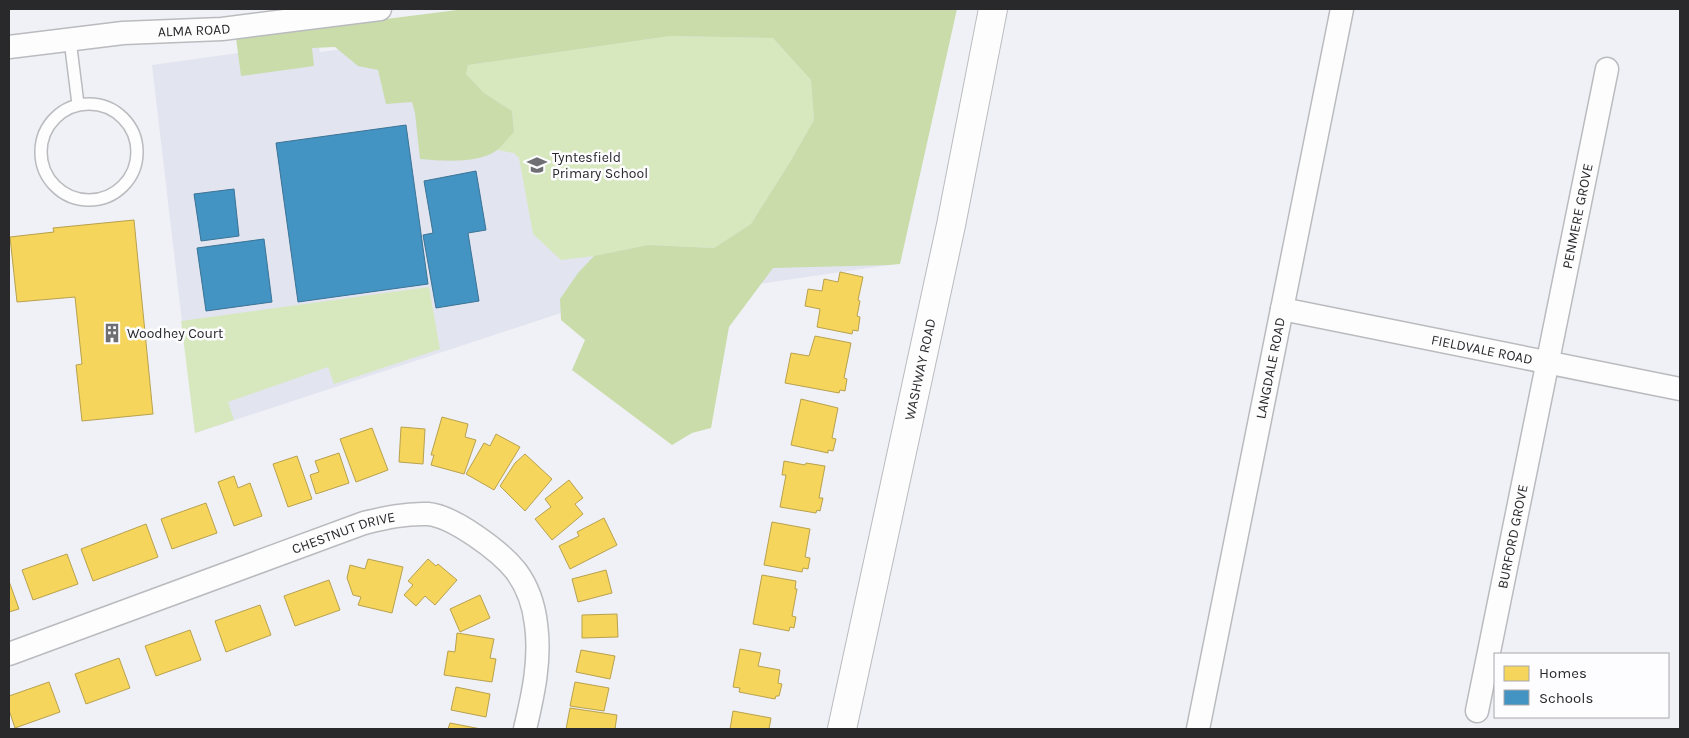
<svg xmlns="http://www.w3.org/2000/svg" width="1689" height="738" font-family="Karla,sans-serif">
	<rect width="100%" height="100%" fill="#f0f1f6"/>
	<!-- built -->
	<polygon fill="#e2e4ef" points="643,9 946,9 889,265 561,313 195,433 152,65 318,42 320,52"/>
	<!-- green -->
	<g fill="#d7e8be">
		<polygon points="670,36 773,38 811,80 814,120 790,162 751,224 714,248 648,245 594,256 561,260 533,234 519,158 514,153 497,150 514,132 512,111 484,93 466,74 468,65"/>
		<polygon points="429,287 440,349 334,384 328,367 228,402 234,420 195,433 181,321"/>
	</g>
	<!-- forest -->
	<path fill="#c9dcaa" d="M465,9H957L900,264L889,265L773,268L729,327L711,428L692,433L672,445L572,370L585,340L561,320L560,299L578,273L594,256L648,245L714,248L751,224L790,162L814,120L811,80L773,38L670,36L468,65L466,74L484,93L512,111L514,132C508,138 503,145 497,150C479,164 443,161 420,159L415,113L412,102L386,104L378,70L358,66L335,47L312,48L314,66L241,76L236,38Z"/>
	<!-- homes -->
	<g fill="#f6d55c" stroke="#b8a14e">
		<polygon points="134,220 153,414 82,421 76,365 82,364 75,297 17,302 10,237 54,232 53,228"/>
		<polygon points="840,272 863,277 858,300 860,301 857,316 860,317 858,331 853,330 852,334 817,327 820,309 805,306 808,289 822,291 824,279 838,282"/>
		<polygon points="815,336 851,343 844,378 847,379 845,391 840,390 839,393 785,383 791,353 809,356"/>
		<polygon points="801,399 838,408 832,438 836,439 833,451 828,450 828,453 791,445"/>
		<polygon points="442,417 468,424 465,437 476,440 464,474 431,465 434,455 431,455"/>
		<polygon points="401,427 425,429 423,464 399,462"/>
		<polygon points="372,428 388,470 356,482 340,439"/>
		<polygon points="496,434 520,447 494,490 466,474 484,443 490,446"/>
		<polygon points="339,453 349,483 316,494 310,475 319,472 315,461"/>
		<polygon points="525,454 552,479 525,511 500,486 515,463"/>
		<polygon points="297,456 312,499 288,507 273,464"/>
		<polygon points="784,461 805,465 806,463 825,466 819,498 823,498 820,511 817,510 816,513 780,507 786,475 782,475"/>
		<polygon points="234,476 238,488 250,483 262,516 234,526 218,482"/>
		<polygon points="569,480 583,498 575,504 583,514 552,540 535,519 551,507 545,499"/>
		<polygon points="206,503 217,533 172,549 161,519"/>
		<polygon points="604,518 617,545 570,569 559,546 579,536 577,532"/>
		<polygon points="772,522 810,529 805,557 810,558 808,569 803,568 802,572 764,565"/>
		<polygon points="146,524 158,557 93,581 81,549"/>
		<polygon points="67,554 78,584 33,600 22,570"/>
		<polygon points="368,559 403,567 392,613 358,605 361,597 353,595 347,578 350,565 365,569"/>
		<polygon points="428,559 436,566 438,564 457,580 435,605 425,596 416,606 404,595 413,585 408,581"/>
		<polygon points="606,570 612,593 578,602 572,579"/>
		<polygon points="762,575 796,581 795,589 797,589 792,616 796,617 794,628 790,627 789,631 753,624"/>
		<polygon points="329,580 340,610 295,626 284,596"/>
		<polygon points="9,581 19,609 9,612"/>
		<polygon points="480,595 490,618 460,632 450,609"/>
		<polygon points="260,605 271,635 226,652 215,621"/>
		<polygon points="617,614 618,637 582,638 582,615"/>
		<polygon points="190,630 201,660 156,676 145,646"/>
		<polygon points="457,633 494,639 490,658 496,659 492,682 444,675 448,651 455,652"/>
		<polygon points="740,649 761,653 758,666 780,670 778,683 782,684 779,696 776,696 775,699 739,692 740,688 733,687"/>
		<polygon points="581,650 615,656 610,679 576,672"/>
		<polygon points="119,658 130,688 86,704 75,674"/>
		<polygon points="49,682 60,712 15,728 9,710 9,696"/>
		<polygon points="575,682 609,688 604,711 570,706"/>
		<polygon points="456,687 490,694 486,717 451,710"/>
		<polygon points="570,708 617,715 615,729 566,729"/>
		<polygon points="733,711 771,718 769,729 730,729"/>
		<polygon points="450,723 481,729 448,729"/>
	</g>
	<!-- schools -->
	<g fill="#4393c3" stroke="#3b7396">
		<polygon points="406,125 428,284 298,302 276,143"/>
		<polygon points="476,171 486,230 468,233 479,301 436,308 423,235 433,233 424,181"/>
		<polygon points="234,189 239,236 201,241 194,194"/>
		<polygon points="264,239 272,302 206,311 197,248"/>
	</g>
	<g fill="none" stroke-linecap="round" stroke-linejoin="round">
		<defs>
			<g id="lane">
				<polyline points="70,40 78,104"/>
				<circle cx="89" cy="152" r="48"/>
			</g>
			<g id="street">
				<path id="s1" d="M9,47L123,33L222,29L380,9"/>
				<path id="s2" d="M1282,309L1680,389"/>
				<path id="s3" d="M9,654L364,523C385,518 406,513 428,514C453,516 500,551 516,571C527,586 534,606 536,624C541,660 533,695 525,729"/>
				<path id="s4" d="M1477,711L1607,69"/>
				<path id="s5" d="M1198,729L1342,9"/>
			</g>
			<g id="highway">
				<path id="s6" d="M842,729L951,225L993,9"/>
			</g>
		</defs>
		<!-- lane casing -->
		<use href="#lane" stroke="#babbbe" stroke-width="14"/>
		<!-- street casing -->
		<use href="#street" stroke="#babbbe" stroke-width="25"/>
		<!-- highway casing -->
		<use href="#highway" stroke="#babbbe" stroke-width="30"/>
		<!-- lane -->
		<use href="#lane" stroke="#fdfdfe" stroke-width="11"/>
		<!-- street -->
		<use href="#street" stroke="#fdfdfe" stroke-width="22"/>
		<!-- highway -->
		<use href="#highway" stroke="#fdfdfe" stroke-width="28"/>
	</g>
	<!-- icons -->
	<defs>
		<symbol id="school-bare" viewBox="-9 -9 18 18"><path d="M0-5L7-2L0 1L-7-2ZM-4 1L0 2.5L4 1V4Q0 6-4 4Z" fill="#6f6f73" stroke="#fdfdff" stroke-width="2.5" paint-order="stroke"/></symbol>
		<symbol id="building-bare" viewBox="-9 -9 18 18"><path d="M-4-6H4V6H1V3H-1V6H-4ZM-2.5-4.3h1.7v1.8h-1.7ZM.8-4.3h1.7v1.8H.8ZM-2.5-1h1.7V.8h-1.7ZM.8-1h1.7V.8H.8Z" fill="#6f6f73" stroke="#fdfdff" stroke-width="2.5" paint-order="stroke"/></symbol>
	</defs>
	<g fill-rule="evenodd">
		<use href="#school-bare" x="523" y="151" width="28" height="28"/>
		<use href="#building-bare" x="98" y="319" width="28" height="28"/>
	</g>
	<g text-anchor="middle" stroke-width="5" stroke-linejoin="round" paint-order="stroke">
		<!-- street labels -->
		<g font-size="14" fill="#29292c" stroke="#fdfdff">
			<text dy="5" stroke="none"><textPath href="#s1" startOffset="186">ALMA ROAD</textPath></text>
			<text dy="5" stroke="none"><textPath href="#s4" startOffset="505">PENMERE GROVE</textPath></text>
			<text dy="5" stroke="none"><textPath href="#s2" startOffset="204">FIELDVALE ROAD</textPath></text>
			<text dy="5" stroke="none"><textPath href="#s6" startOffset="368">WASHWAY ROAD</textPath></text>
			<text dy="5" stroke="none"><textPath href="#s5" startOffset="368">LANGDALE ROAD</textPath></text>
			<text dy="5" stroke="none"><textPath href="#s3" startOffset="356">CHESTNUT DRIVE</textPath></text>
			<text dy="5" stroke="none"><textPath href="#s4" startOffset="178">BURFORD GROVE</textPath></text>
		</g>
		<!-- poi labels -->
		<g font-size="14" fill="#29292c" stroke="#fdfdff" text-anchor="start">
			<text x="552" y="162">Tyntesfield<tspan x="552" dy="16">Primary School</tspan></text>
			<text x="127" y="338">Woodhey Court</text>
		</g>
	</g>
	<!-- border -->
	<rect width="1689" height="738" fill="none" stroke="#29292c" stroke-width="20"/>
	<!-- legend -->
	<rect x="1494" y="653" width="175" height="65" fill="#fdfdff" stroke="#a8a8ab"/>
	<rect x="1504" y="666" width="25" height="15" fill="#f6d55c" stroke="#a8a8ab"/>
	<text x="1539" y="678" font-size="15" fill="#29292c">Homes</text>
	<rect x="1504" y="690" width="25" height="15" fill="#4393c3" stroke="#a8a8ab"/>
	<text x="1539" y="703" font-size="15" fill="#29292c">Schools</text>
</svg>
